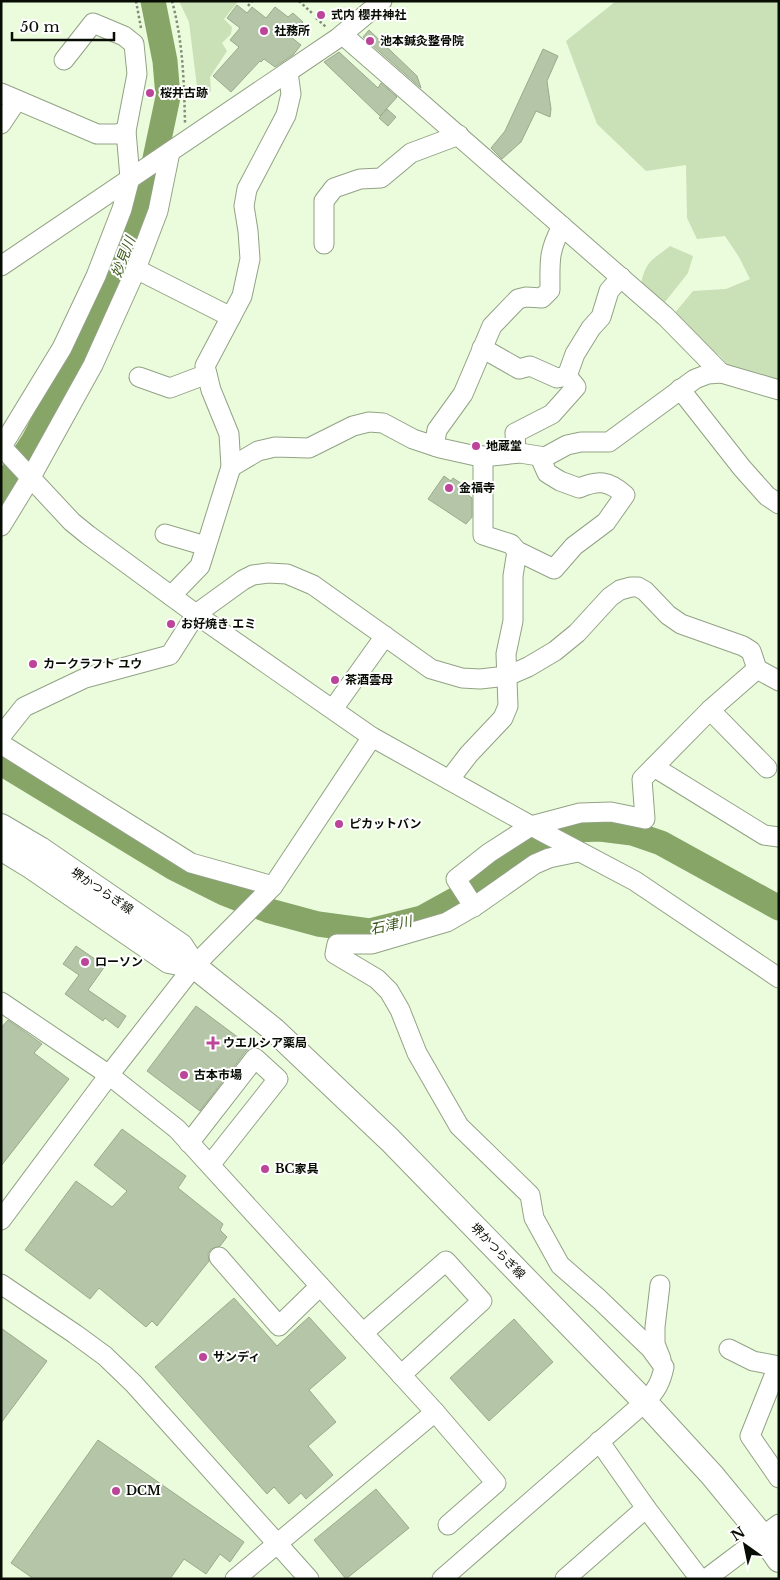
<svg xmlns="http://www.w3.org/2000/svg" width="780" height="1580" font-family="'Libre Baskerville','Noto Sans JP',serif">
	<rect width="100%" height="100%" fill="#ebfcdc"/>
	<!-- green -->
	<g fill="#cae0b7">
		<polygon points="179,1 236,1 237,3 224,19 232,27 231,34 222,43 227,51 210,77 211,91 202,96 198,95 189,22"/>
		<polygon points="616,1 779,1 779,383 732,370 719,355 710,352 673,315 693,291 726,289 750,279 739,257 725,236 697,239 687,218 686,165 646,171 597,124 566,41"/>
		<path d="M670,246L693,256L688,273L661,307L640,288C642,279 644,268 651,261C656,256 663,252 670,246Z"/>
	</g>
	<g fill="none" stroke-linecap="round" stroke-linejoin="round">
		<!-- river -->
		<g stroke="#86a567" stroke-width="25">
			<polyline points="1,491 34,440 101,309 124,260 150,182 168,97 165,61 153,1"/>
			<polyline points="1,763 174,868 224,893 270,911 318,924 370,931 422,918 460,897 541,843 575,830 600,829 632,833 661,843 779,908"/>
		</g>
	</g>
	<!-- building -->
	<g fill="#b5c5a7" stroke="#9baa8d">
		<polygon points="237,5 247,13 252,7 266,18 275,7 288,17 293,13 303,22 291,37 301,45 293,55 275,67 264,59 261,62 260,61 231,92 213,76 239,47 230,40 240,28 227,18"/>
		<polygon points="369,30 417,76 421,88 363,37"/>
		<polygon points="543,49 558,56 547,81 551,109 550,117 536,111 521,142 502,159 491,148 505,131"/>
		<polygon points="339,52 378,88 381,83 397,97 380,116 324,62"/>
		<polygon points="387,109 396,117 388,126 379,118"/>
		<polygon points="444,476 451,481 453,478 465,486 463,489 469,493 468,495 472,498 472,517 466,524 428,499"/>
		<polygon points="76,946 105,966 88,990 126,1016 118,1028 105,1018 103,1021 65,994 79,975 63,964"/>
		<polygon points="196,1006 251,1047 246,1051 200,1111 147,1071"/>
		<polygon points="8,1020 42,1044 34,1053 69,1079 1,1166 1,1028"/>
		<polygon points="122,1129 186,1176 178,1188 223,1224 220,1230 227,1237 220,1246 211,1249 208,1254 209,1261 157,1326 152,1321 146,1327 99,1288 90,1299 25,1250 76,1181 112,1207 127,1191 94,1165"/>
		<polygon points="234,1298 277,1346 309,1317 346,1358 309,1390 336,1422 308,1446 333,1475 306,1499 301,1493 289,1504 274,1487 267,1494 155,1367"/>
		<polygon points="514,1319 553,1362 489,1421 450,1378"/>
		<polygon points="1,1328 47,1361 1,1423"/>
		<polygon points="98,1440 244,1542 230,1562 220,1554 206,1574 184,1559 170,1579 34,1579 11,1563"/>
		<polygon points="376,1489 409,1528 346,1579 314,1540"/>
	</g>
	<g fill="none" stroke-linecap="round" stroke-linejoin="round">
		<defs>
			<g id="minor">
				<polyline points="343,35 666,317 721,373"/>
				<polyline points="64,60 93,23 124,36 134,44 137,74 126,131"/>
				<polyline points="1,93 97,134 117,134 126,131 130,178 122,209 96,276 62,348 1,448"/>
				<polyline points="1,124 17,100"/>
				<polyline points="324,244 324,201 334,188 360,179 381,178 411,153 459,135"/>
				<polyline points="1,266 338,38 382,1"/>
				<polyline points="136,269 231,317"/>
				<polyline points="482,348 519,369 530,366 557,378 567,376"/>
				<polyline points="139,377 170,388 207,374"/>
				<polyline points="680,389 742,468 767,496 779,504"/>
				<polyline points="1,446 72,522 88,535 204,620 372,737 535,828 635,881 779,978"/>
				<path d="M434,446L437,430L463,394L492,326L518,299L526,297L542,298L550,290C550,260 548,253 562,226"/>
				<polyline points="516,453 515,433 552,414 576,387 567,376 575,354 591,328 601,317 609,291 621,277"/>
				<path d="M483,456V535L511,544L517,551L554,569L574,546L606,522L625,495C608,480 598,480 579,488L560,481L547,473L540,457"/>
				<polyline points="231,467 258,451 275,447 309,448 353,426 369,422 383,423 413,439 440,448 476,456 492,456 520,453 545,457 567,445 581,442 609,442 695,379 708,374 721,373 779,390"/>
				<polyline points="1,526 31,477 93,365 134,274 158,211 170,152"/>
				<polyline points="165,534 206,546"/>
				<polyline points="171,596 200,566 231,467 229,434 211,390 205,366 242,296 250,259 248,231 244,206 247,189 286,115 291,94 288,72"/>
				<polyline points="757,669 779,681"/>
				<polyline points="333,709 385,636"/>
				<polyline points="710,710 767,768"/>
				<polyline points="1,736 24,707 85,678 170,655 196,614 243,580 253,575 268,573 287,574 313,585 431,669 462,678 480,679 507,676 528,667 555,651 577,633 610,597 620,590 631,587 638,587 645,591 668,615 681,624 743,646 751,651 757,669 710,710 642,779 645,819 611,812 580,813 531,826 489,853 456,879 474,907"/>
				<polyline points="1,744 191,863 273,886"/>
				<polyline points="654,767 764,835 779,837"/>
				<polyline points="449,780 469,754 503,718 508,706 506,654 513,621 513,576 517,551"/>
				<polyline points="1,1002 109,1075 177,1129 435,1412 235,1579"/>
				<polyline points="189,1143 255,1058 278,1079 210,1165"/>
				<polyline points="1,1220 109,1075 194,966 273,886 372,737"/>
				<polyline points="219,1257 279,1326 320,1286"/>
				<polyline points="1,1284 75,1334 105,1356 134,1384 309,1579"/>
				<polyline points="660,1285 655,1327 655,1344 661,1359"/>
				<polyline points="363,1333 446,1261 482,1301 401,1375"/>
				<polyline points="729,1349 753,1361 779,1366"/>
				<polyline points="778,1366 750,1436 779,1478"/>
				<polyline points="435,1412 496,1483 448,1525"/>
				<polyline points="599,1441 646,1508 700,1579"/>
				<path d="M442,1579L645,1402C656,1391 661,1382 664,1367L651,1349L599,1299L560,1265L534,1218L530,1195L459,1126L417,1053L400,1010L389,991L377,979L335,954L337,944H372L447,922L478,904L535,864L549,858L578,852"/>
				<polyline points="565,1579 646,1508"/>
				<polyline points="706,1579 779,1524"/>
			</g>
			<g id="major">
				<polyline points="1,826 40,849 181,946 194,966 274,1030 390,1140 645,1402 712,1475 763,1537 779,1560"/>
				<polyline points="1,848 32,867 169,961 194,966"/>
			</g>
		</defs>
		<!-- minor casing -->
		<use href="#minor" stroke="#92a285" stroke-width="21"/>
		<!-- major casing -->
		<use href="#major" stroke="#92a285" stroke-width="26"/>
		<!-- path -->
		<g stroke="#828e78" stroke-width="2.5" stroke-dasharray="2.5 2.5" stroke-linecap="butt">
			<polyline points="136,1 141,28"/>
			<path d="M172,1C183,42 184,81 185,123"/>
			<polyline points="299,1 313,14"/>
			<polyline points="248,6 252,1"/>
			<polyline points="316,18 326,27"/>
		</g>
		<!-- minor -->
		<use href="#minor" stroke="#fff" stroke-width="19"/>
		<!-- major -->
		<use href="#major" stroke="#fff" stroke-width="24"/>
	</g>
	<!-- markers -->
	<g fill="#bc459a" stroke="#fff" stroke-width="2">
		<circle cx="321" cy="15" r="5"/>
		<circle cx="264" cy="31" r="5"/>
		<circle cx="370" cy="41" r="5"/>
		<circle cx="150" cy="93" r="5"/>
		<circle cx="476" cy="446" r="5"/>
		<circle cx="449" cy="488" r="5"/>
		<circle cx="171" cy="624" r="5"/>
		<circle cx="33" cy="664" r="5"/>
		<circle cx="335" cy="680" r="5"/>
		<circle cx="339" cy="824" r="5"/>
		<circle cx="85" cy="962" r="5"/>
		<path d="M210.5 1035.5h5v5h5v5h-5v5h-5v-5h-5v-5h5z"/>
		<circle cx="184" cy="1075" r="5"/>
		<circle cx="265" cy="1169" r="5"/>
		<circle cx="203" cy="1357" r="5"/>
		<circle cx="116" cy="1491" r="5"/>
	</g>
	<g text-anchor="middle" stroke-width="4" stroke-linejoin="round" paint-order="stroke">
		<!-- poi labels -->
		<g font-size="12" font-weight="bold" fill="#080d04" stroke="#fff" text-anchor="start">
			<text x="331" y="19">式内 櫻井神社</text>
			<text x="274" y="35">社務所</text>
			<text x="380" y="45">池本鍼灸整骨院</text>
			<text x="160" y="97">桜井古跡</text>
			<text x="486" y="450">地蔵堂</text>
			<text x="459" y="492">金福寺</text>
			<text x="181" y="628">お好焼き エミ</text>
			<text x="43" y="668">カークラフト ユウ</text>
			<text x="345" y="684">茶酒雲母</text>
			<text x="349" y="828">ピカットバン</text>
			<text x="95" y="966">ローソン</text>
			<text x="223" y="1047">ウエルシア薬局</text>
			<text x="194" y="1079">古本市場</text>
			<text x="275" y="1173">BC家具</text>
			<text x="213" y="1361">サンディ</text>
			<text x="126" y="1495">DCM</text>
		</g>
		<!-- street labels -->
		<g font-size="12" fill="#080d04" stroke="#fff">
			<text transform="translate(102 891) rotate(34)" y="4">堺かつらぎ線</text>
			<text transform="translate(498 1251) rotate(46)" y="4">堺かつらぎ線</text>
		</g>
		<!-- water labels -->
		<g font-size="14" font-style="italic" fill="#3b5917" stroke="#fff">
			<text transform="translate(123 257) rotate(-69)" y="5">妙見川</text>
			<text transform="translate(391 925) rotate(-12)" y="5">石津川</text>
		</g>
	</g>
	<!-- border -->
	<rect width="780" height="1580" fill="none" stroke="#080d04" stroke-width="5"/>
	<!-- north arrow -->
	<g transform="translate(745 1545) rotate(327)" stroke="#ffffff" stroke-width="4" paint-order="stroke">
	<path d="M0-4L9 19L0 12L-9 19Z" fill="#080d04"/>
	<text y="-8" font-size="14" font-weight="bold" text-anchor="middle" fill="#080d04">N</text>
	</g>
	<!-- scale -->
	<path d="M12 32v8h102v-8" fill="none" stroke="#080d04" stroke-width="2.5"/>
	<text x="20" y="32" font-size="15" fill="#080d04" stroke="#ffffff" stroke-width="4" paint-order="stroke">50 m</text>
</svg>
